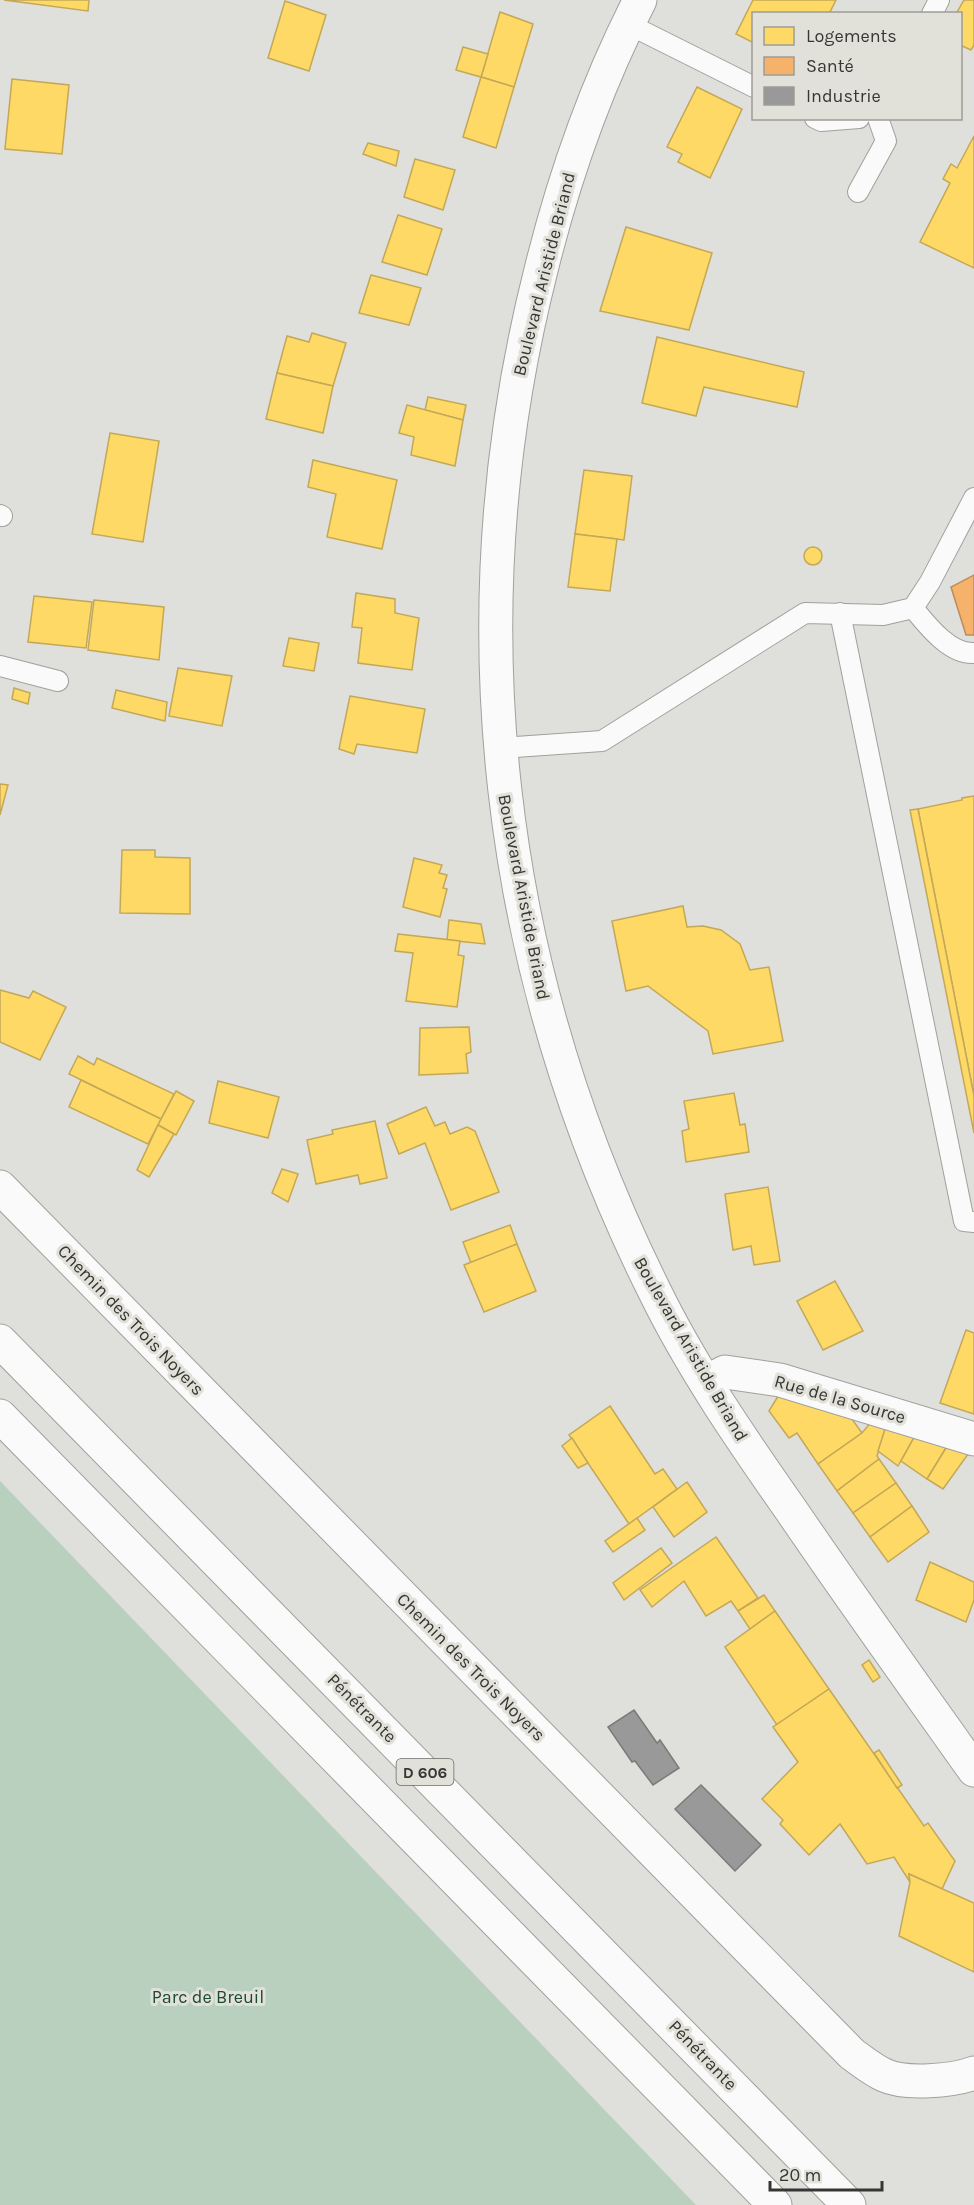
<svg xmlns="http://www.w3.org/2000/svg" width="974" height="2205" font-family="Karla,sans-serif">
	<rect width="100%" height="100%" fill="#dfdfdb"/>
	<!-- green -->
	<polygon fill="#bad0bf" points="0,1481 696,2205 0,2205"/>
	<!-- homes -->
	<g fill="#ffd966" stroke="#c3a857" stroke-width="1.5">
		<polygon points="4,0 89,0 88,11"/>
		<polygon points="753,0 836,0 829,14 754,14 754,43 736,34"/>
		<polygon points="964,0 974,0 974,45 971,50 960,45 960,14 956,14"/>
		<polygon points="285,1 326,15 309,71 268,58"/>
		<polygon points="500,12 533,24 514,87 481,77"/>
		<polygon points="463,47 488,54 481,77 456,70"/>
		<polygon points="481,77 514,87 496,148 463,137"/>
		<polygon points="12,79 69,85 62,154 5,149"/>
		<polygon points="697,87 742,109 710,178 678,162 682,154 667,147"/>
		<polygon points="974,136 974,268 920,242 950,183 943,179 951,164 957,168"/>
		<polygon points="368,143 399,151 396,166 363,154"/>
		<polygon points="415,159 455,170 443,210 404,197"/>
		<polygon points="398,215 442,229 427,275 382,262"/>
		<polygon points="626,227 712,253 689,330 600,311"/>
		<polygon points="371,275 421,288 409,325 359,313"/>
		<polygon points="312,333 346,343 333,386 277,373 287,336 309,342"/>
		<polygon points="657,337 804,372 797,407 704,387 696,416 642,403"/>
		<polygon points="277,373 333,386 323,433 266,419"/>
		<polygon points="428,397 466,405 463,420 425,410"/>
		<polygon points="407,405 463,420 455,466 411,455 414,437 399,433"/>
		<polygon points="110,433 159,441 143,542 92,534"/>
		<polygon points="313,460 397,480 382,549 327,537 336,494 308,487"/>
		<polygon points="584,470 632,476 624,540 575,534"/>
		<polygon points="575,534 617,539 610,591 568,587"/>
		<circle cx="813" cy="556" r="9"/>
		<polygon points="356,593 395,599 395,613 419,618 412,670 358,663 362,628 352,627"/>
		<polygon points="34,596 92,602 86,648 28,642"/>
		<polygon points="94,600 164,607 159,660 88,650"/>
		<polygon points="289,638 319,643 314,671 283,666"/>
		<polygon points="178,668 232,676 222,726 169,716"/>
		<polygon points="14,688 30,693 28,704 12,699"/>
		<polygon points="116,690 167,702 165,721 112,708"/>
		<polygon points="350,696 425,709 417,753 357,744 354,754 339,749"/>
		<polygon points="0,784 8,785 0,815"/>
		<polygon points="974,796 974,1096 918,809 962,800 962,798"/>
		<polygon points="918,809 974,1096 974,1133 910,810"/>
		<polygon points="122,850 155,850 155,857 190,858 190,914 120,913"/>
		<polygon points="414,858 442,865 439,873 447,875 443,888 447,889 440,917 403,907"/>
		<polygon points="683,906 687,927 703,926 721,930 740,944 750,970 769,967 783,1041 713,1054 708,1031 648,986 626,991 612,921"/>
		<polygon points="449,920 481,924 485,944 447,940"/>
		<polygon points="398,934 460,941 458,955 464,956 457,1007 406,1001 413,953 395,951"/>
		<polygon points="0,990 29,998 33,991 66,1007 40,1060 0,1042"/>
		<polygon points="469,1027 471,1052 466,1054 468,1073 419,1075 420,1028"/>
		<polygon points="78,1056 94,1065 97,1058 174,1094 161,1119 69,1074"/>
		<polygon points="81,1080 161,1119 148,1144 69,1107"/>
		<polygon points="218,1081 279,1097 268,1138 209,1123"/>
		<polygon points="176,1091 194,1101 176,1135 158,1125"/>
		<polygon points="734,1093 740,1125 745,1124 749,1152 686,1162 682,1131 689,1129 684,1101"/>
		<polygon points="426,1107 435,1126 445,1122 450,1134 467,1127 475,1131 499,1192 451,1210 425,1143 399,1154 387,1124"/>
		<polygon points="375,1121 387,1178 360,1184 358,1175 316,1184 307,1140 333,1134 332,1130"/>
		<polygon points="158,1125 174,1134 149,1177 137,1170"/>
		<polygon points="282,1169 298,1174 288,1202 272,1193"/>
		<polygon points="768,1187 780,1261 754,1265 751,1246 733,1250 725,1194"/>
		<polygon points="510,1225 517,1244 471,1263 463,1242"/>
		<polygon points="517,1244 536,1291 484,1312 464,1265"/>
		<polygon points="835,1281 863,1331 823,1350 797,1301"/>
		<polygon points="966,1330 974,1333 974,1414 940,1403"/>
		<polygon points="780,1393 849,1415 862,1433 818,1464 797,1433 789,1438 769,1411"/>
		<polygon points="610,1406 655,1474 663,1469 677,1489 629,1524 569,1435"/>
		<polygon points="872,1421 886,1426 877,1456 879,1459 837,1491 818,1464 862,1433"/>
		<polygon points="886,1426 916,1434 898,1466 878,1451"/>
		<polygon points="916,1434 949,1443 927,1479 901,1461"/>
		<polygon points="572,1438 588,1463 578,1468 562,1446"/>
		<polygon points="949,1443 971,1450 943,1489 927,1479"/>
		<polygon points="879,1459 896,1483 853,1513 837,1491"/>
		<polygon points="687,1482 707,1512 674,1537 653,1507"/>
		<polygon points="896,1483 912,1506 870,1537 853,1513"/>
		<polygon points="912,1506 929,1532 888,1562 870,1537"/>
		<polygon points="637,1518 645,1530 613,1552 605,1541"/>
		<polygon points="716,1537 758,1598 738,1611 731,1601 706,1616 684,1581 652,1607 640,1590"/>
		<polygon points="661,1548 672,1563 624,1600 613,1583"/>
		<polygon points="930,1562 974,1582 974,1600 966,1622 916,1600"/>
		<polygon points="764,1595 775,1611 750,1629 738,1611"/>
		<polygon points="775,1611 829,1689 777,1725 725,1647"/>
		<polygon points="869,1660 880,1677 873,1682 862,1665"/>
		<polygon points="829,1689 924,1826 928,1823 955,1861 942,1889 909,1874 910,1882 894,1857 867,1864 840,1824 809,1855 780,1824 783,1820 762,1799 798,1762 773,1727"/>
		<polygon points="879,1750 902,1785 897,1788 874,1753"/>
		<polygon points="909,1874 974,1903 974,1972 899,1936 910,1882"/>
	</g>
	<!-- health -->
	<polygon fill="#f6b26b" stroke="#bc8d5a" stroke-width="1.5" points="974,575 974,635 966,635 951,587"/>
	<!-- industry -->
	<g fill="#999" stroke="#7b7b7a" stroke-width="1.5">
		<polygon points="634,1710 657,1743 660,1740 679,1768 653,1785 635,1761 632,1762 608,1727"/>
		<polygon points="701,1785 761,1845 735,1871 675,1809"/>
	</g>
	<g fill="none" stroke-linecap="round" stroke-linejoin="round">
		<defs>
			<g id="lane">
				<polyline points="932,14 939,0"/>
				<polyline points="628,24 754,87"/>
				<polyline points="815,118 821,121 859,118"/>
				<polyline points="858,192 886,141 878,118"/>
				<polyline points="0,515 2,516"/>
				<path d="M913,608C927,625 950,655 974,653"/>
				<polyline points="840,613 964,1221 974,1222"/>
				<polyline points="0,666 58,681"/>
				<polyline points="500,748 602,741 805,613 883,615 913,608 930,582 974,498"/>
			</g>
			<g id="street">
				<path d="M0,1187L852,2054C862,2061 873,2070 884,2075C905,2085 953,2081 974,2073"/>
				<polyline points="706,1382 725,1372 780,1380 974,1439"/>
			</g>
			<path id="secondary" d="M640,0C596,86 564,177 541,270C453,617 495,970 654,1290C692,1368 742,1440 791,1510C851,1598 913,1684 974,1770"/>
			<g id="primary">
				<polyline points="0,1341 849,2205"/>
				<polyline points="0,1416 775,2205"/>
			</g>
		</defs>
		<!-- lane casing -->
		<use href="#lane" stroke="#a0a09d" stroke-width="22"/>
		<!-- street casing -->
		<use href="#street" stroke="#a0a09d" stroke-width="35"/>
		<!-- secondary casing -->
		<use href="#secondary" stroke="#a0a09d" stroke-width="35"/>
		<!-- primary casing -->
		<use href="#primary" stroke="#a0a09d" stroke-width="35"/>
		<!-- lane -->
		<use href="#lane" stroke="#fafafa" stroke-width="20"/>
		<!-- street -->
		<use href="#street" stroke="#fafafa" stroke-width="33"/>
		<!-- secondary -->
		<use href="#secondary" stroke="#fafafa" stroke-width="33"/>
		<!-- primary -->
		<use href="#primary" stroke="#fafafa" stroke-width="33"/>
	</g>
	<g text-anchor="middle" stroke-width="6" stroke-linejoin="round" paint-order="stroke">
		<!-- shield labels -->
		<rect fill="#e1e0d9" stroke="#696965" stroke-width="1.5" x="396.5" y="1759" width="57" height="26" rx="4.5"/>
		<g font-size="16" font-weight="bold" fill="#363633">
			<text x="425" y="1778">D 606</text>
		</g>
		<!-- street labels -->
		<g font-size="18" fill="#363633" stroke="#e1e0d9">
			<text transform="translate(544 274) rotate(-76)" y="6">Boulevard Aristide Briand</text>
			<text transform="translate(524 897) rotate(79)" y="6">Boulevard Aristide Briand</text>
			<text transform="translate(131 1320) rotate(46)" y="6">Chemin des Trois Noyers</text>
			<text transform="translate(691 1349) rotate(60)" y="6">Boulevard Aristide Briand</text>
			<text transform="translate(840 1399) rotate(16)" y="6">Rue de la Source</text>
			<text transform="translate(471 1667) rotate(45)" y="6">Chemin des Trois Noyers</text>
			<text transform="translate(362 1708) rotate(45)" y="6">Pénétrante</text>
			<text transform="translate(703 2055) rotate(46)" y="6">Pénétrante</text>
		</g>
		<!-- park labels -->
		<g font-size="18" fill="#194b2e" stroke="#e1e0d9">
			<text x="208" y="2003">Parc de Breuil</text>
		</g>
	</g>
	<!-- legend -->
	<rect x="752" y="12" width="210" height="108" fill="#e1e0d9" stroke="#9d9c97" stroke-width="1.5"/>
	<rect x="764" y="27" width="30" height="18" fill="#ffd966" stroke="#9d9c97" stroke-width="1.5"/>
	<text x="806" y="42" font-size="18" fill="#363633">Logements</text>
	<rect x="764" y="57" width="30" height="18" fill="#f6b26b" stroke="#9d9c97" stroke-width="1.5"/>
	<text x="806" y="72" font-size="18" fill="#363633">Santé</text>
	<rect x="764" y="87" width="30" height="18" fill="#999999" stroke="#9d9c97" stroke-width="1.5"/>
	<text x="806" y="102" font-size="18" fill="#363633">Industrie</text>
	<!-- scale -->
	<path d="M770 2181v9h112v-9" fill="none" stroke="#363633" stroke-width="3"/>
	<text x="779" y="2181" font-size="18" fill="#363633" stroke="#e1e0d9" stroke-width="4.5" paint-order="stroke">20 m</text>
</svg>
